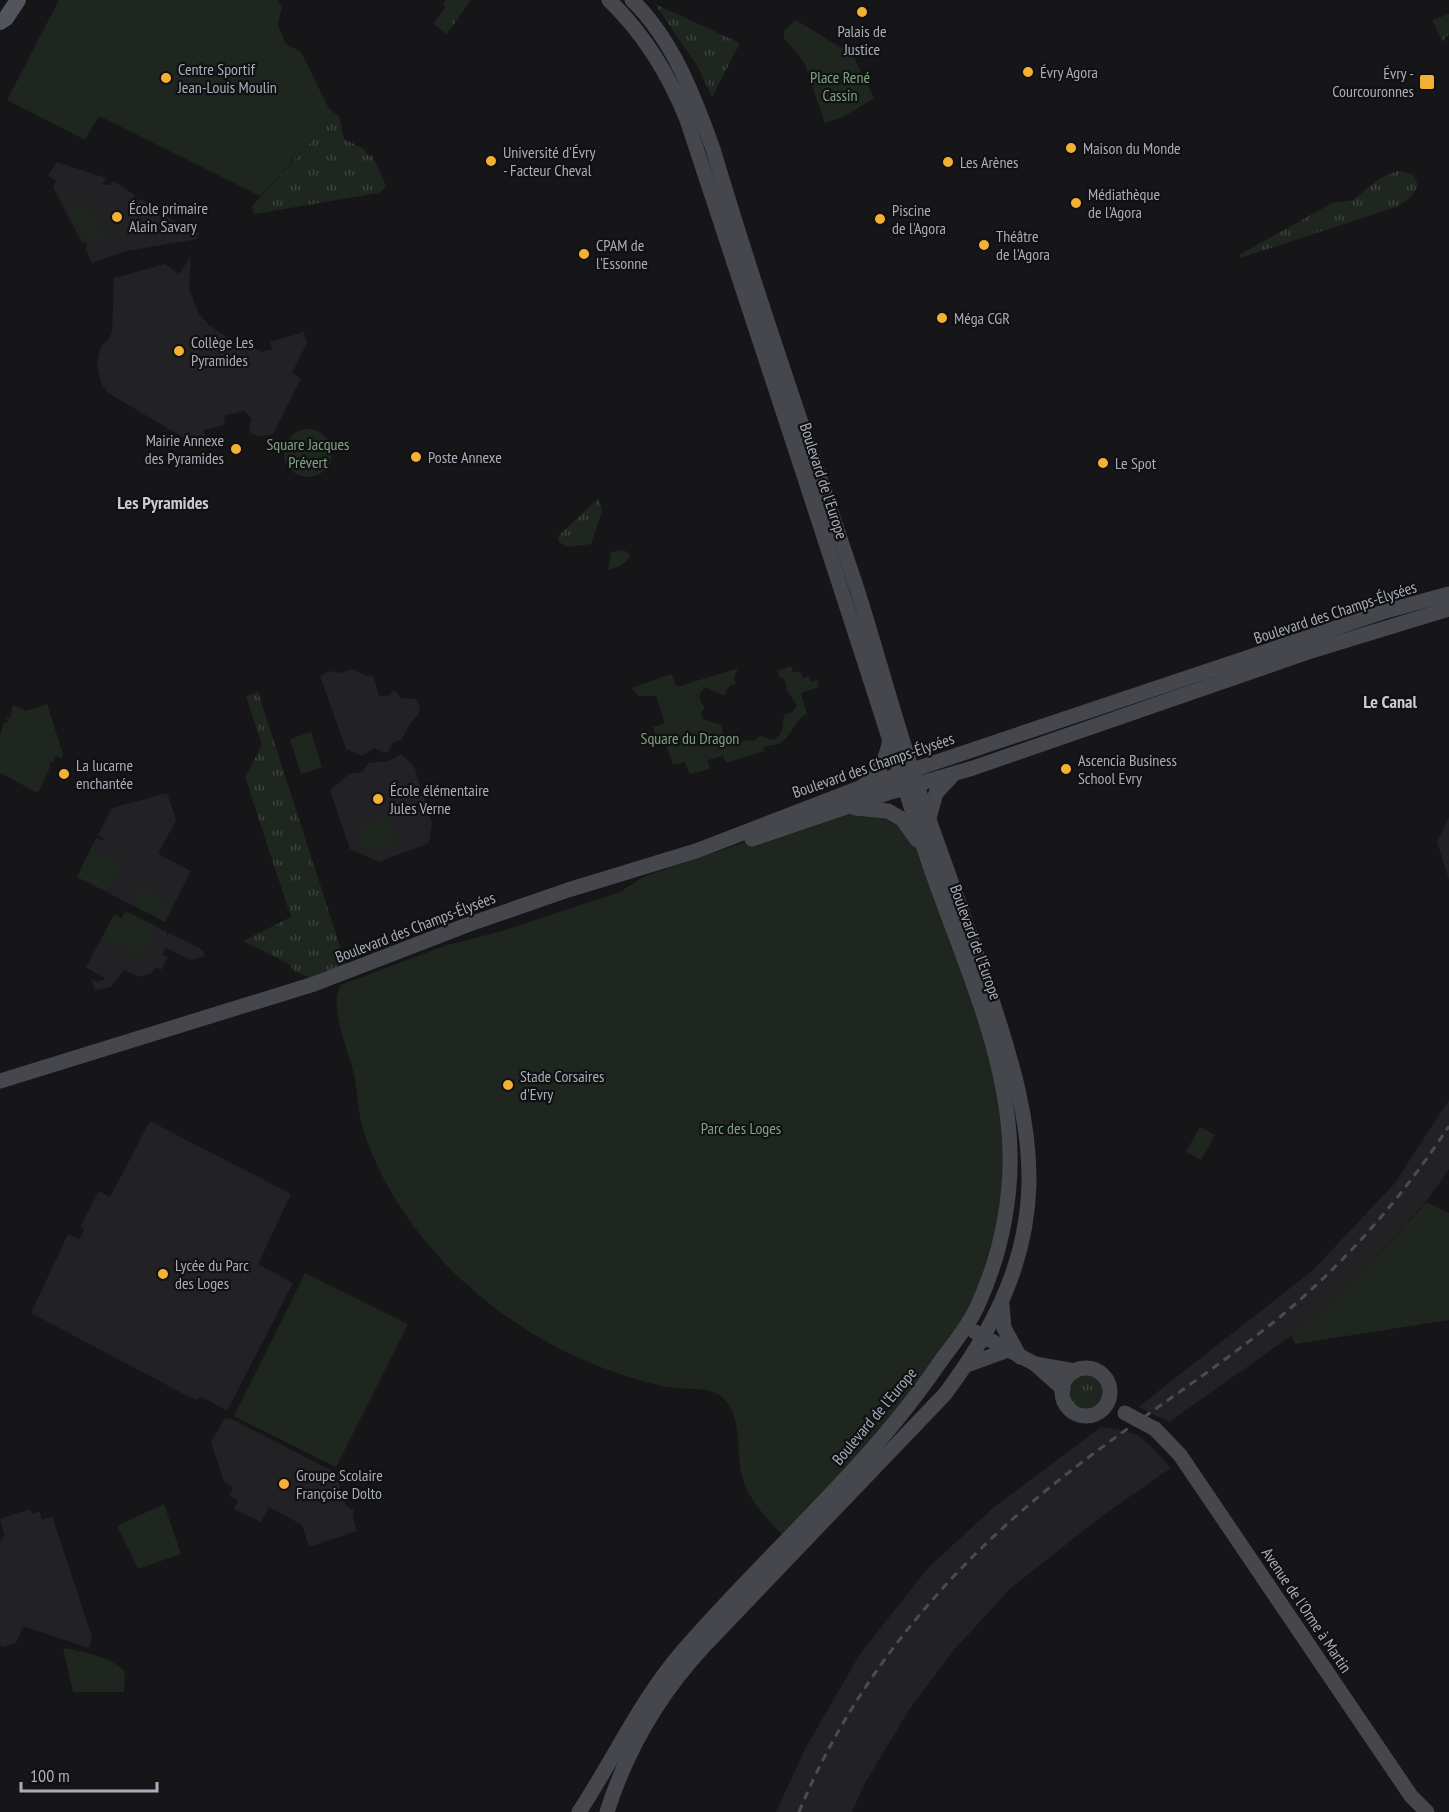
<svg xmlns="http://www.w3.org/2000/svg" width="1449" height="1812" font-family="'PT Sans Narrow',sans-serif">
	<defs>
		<pattern id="grass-tufts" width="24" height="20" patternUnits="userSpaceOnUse" patternTransform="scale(1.5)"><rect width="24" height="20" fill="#1e261f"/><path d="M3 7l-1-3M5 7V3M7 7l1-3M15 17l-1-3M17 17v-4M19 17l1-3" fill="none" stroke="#3c433d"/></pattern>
	</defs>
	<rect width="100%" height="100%" fill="#161618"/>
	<!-- built -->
	<g fill="#222225">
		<polygon points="57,162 106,178 102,185 110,185 113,181 135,195 134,198 145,201 153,210 199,233 197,239 126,251 92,263 85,248 87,245 86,242 82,243 53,187 56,181 48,175"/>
		<polygon points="191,256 189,289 199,314 209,325 245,350 253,347 262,352 272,349 270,342 304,332 307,343 292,373 301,378 273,434 259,437 251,433 249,426 252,419 244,411 224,416 225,425 203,430 207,442 200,444 201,448 108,393 101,383 97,365 101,346 110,338 112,330 114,278 165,264 179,274"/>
		<polygon points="353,669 365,676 373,675 379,696 391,695 391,692 395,690 401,698 415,699 420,706 419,714 411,722 402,739 393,743 388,752 383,753 375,748 362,756 346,749 320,676 329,671 339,673"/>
		<polygon points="401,754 414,766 432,823 429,843 379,862 350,849 330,790 349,774 362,772 369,763 389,761"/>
		<polygon points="167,793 176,820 158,854 191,871 165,922 77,877 96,838 103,841 105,839 98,835 112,808"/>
		<polygon points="1449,817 1449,880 1437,842"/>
		<polygon points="125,911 167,932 167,936 169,933 203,950 205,956 191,960 166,948 162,954 168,957 161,970 155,967 152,973 139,977 124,970 111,987 95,990 91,979 97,982 106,979 86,967 114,915 122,919"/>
		<polygon points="1449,1100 1449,1169 1426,1202 1362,1272 1291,1336 1169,1422 1138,1407 1312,1271 1394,1184"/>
		<polygon points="150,1121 291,1194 258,1264 293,1283 227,1411 202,1397 195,1400 31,1313 68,1234 79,1239 84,1230 80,1227 99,1191 110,1197"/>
		<polygon points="225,1418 229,1420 230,1418 340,1475 338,1481 346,1506 354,1510 353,1518 357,1531 309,1547 302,1525 269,1507 261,1522 234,1509 238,1500 229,1496 233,1487 224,1482 211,1442"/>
		<polygon points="1101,1427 1120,1430 1137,1435 1150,1445 1171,1468 1105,1514 1011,1588 953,1651 909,1710 865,1783 852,1812 776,1812 806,1747 860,1654 928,1568 994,1507"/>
		<polygon points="30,1509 32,1514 39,1511 42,1520 52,1516 92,1637 89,1648 23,1626 16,1643 5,1647 0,1645 0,1543 4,1535 0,1519"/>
	</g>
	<!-- grass -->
	<g fill="url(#grass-tufts)">
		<polygon points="445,0 471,0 447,34 433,23 446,7 443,4"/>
		<polygon points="655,4 740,43 712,97 698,67"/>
		<polygon points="1449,14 1449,34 1442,42 1433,20"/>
		<polygon points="329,109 339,116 344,139 364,149 368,156 372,155 386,186 379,193 254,214 252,206 329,122"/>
		<polygon points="1397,171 1413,174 1418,185 1411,197 1399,206 1240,258 1239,255 1332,203 1353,200 1379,179"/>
		<polygon points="599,498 602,511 591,544 567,547 558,541 559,535"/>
		<polygon points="258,692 346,965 310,978 294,971 289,964 243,941 291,917 245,777 262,745 246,696"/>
		<circle cx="1086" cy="1392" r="18"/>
	</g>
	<!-- park -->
	<g fill="#1e261f" fill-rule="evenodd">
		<polygon points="59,0 278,0 282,6 278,25 286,44 301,52 329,109 329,122 260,196 99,116 85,140 7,100"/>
		<polygon points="796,20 853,55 874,98 843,117 825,123 804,62 784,38 784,31"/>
		<path d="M62,189L124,220L126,226L88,243L61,198L59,193ZM64,191L121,221L124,224L102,233L85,205L72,212L63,195Z"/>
		<circle cx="308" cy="453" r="24"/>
		<path d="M623,550L631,554C627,564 617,568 608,570L611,552Z"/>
		<path d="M791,666L793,673L800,671L803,678L809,676L811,682L818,680L819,687L801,693L807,714C796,718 792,735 782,742C777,746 769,745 764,747L765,751L726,763L723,756L708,760L710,769L690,774L685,762L673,765L664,739L657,740L653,727L665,723L656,696H638L631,688L671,674L677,687L738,668L734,677L736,684L729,687L724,696L706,687L700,693V701L705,707L701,713L703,719L721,725L725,741L734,746L745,740L754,741L760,736L774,740C785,733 782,724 784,715L792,712L797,706L787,690L785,680L780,677L777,671Z"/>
		<polygon points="47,704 63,754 61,758 56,756 53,762 50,762 50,767 38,793 0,773 0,735 4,723 8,722 6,717 10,719 13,705 26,711"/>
		<polygon points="311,732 322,767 301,774 290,739"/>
		<path d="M862,810L888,811L927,855L1006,1104L1004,1228L956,1340L787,1540C771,1522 753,1506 744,1483C734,1456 745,1417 722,1397C710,1387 692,1390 678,1388C662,1387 645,1382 629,1377C511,1341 403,1249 363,1130C358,1114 358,1096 355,1080C351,1055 327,1006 341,985L444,946L502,931L620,892L643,877L780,830Z"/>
		<polygon points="389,816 398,842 365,853 356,827"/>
		<polygon points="91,849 121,864 108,892 77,877"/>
		<polygon points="141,887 174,904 165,922 132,904"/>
		<polygon points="125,911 157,927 140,959 132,955 133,952 122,947 121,949 103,937 114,915 122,919"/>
		<polygon points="1200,1127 1215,1135 1201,1160 1186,1152"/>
		<polygon points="1427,1202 1449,1213 1449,1320 1295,1344 1291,1336 1362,1272"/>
		<polygon points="305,1273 408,1324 336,1467 234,1416"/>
		<polygon points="164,1504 181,1554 138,1569 117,1526"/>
		<path d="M63,1648C84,1652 110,1656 125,1672L124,1692H73Z"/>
	</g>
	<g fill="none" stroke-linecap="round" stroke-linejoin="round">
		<!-- secondary -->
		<g stroke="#45474d" stroke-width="15">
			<path d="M865,784C880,771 887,758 890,738"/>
			<polyline points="855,808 888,811 902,819 917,840"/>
			<polyline points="929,818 936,793 951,777"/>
			<polyline points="752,839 891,792 973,768 1311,651 1449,609"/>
			<polyline points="0,1081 314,984 467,925 568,890 696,851 862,787 1386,611 1449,594"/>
			<polyline points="1002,1305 1004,1328 1020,1357"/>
			<polyline points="975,1332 1035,1364 1063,1389"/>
			<polyline points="1035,1364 1075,1371"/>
			<polyline points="967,1365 1008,1350"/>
			<circle cx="1086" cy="1392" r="24"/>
			<polyline points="1155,1429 1180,1455 1411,1796 1427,1812"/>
			<path d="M579,1812C614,1759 640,1701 682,1652C766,1554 867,1470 940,1362C953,1344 968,1327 977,1307C1002,1253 1014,1192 1009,1132C1001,1034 955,943 925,851C848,606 767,363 687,120C669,74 644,34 609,0"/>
			<path d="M607,1812C627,1749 660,1693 705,1645L945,1394C992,1331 1027,1265 1029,1184C1030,1121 1012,1062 993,1003C971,934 945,866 921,797C897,729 879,658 857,589C808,442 757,297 713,149C694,96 673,40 632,0"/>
		</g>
		<!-- primary -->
		<polyline stroke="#53555c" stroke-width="16" points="0,22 6,18 18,0"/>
		<!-- rail -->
		<path stroke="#4a4c52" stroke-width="3" stroke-dasharray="8 6" stroke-linecap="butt" d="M799,1812C848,1692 932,1587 1031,1503C1106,1439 1192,1387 1270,1325C1340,1269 1400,1201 1449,1126"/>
		<!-- secondary-bridge -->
		<polyline stroke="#45474d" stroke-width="15" points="1125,1413 1155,1429"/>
	</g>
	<!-- markers -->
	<g fill="#f2b134" stroke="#111113" stroke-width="2">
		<circle cx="862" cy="12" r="6"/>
		<circle cx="1028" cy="72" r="6"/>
		<circle cx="166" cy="78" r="6"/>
		<rect x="1419" y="74" width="16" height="16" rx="3"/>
		<circle cx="1071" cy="148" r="6"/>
		<circle cx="491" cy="161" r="6"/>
		<circle cx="948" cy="162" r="6"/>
		<circle cx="1076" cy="203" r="6"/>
		<circle cx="117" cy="217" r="6"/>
		<circle cx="880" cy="219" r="6"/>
		<circle cx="984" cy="245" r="6"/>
		<circle cx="584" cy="254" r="6"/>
		<circle cx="942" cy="318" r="6"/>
		<circle cx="179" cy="351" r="6"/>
		<circle cx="236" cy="449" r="6"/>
		<circle cx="416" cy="457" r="6"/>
		<circle cx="1103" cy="463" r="6"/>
		<circle cx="1066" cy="769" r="6"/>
		<circle cx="64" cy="774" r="6"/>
		<circle cx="378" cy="799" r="6"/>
		<circle cx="508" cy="1085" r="6"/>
		<circle cx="163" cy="1274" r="6"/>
		<circle cx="284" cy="1484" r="6"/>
	</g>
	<g text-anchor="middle" stroke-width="4.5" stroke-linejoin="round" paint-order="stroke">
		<!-- poi labels -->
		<g font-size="16" fill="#a8adb8" stroke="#111113" text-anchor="start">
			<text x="862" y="37" text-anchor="middle">Palais de<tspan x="862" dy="18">Justice</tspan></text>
			<text x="178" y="75">Centre Sportif<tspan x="178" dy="18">Jean-Louis Moulin</tspan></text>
			<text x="1040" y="78">Évry Agora</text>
			<text x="1414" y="79" text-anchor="end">Évry -<tspan x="1414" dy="18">Courcouronnes</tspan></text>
			<text x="1083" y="154">Maison du Monde</text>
			<text x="503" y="158">Université d'Évry<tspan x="503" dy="18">- Facteur Cheval</tspan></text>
			<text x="960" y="168">Les Arènes</text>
			<text x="1088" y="200">Médiathèque<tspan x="1088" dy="18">de l'Agora</tspan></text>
			<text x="129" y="214">École primaire<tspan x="129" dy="18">Alain Savary</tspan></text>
			<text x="892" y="216">Piscine<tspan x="892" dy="18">de l'Agora</tspan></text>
			<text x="996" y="242">Théâtre<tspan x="996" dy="18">de l'Agora</tspan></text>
			<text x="596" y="251">CPAM de<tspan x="596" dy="18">l'Essonne</tspan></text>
			<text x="954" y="324">Méga CGR</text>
			<text x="191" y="348">Collège Les<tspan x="191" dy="18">Pyramides</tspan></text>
			<text x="224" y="446" text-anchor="end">Mairie Annexe<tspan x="224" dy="18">des Pyramides</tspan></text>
			<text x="428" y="463">Poste Annexe</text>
			<text x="1115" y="469">Le Spot</text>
			<text x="1078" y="766">Ascencia Business<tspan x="1078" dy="18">School Evry</tspan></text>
			<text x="76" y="771">La lucarne<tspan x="76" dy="18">enchantée</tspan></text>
			<text x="390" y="796">École élémentaire<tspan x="390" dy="18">Jules Verne</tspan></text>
			<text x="520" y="1082">Stade Corsaires<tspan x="520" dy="18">d'Evry</tspan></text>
			<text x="175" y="1271">Lycée du Parc<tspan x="175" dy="18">des Loges</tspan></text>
			<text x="296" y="1481">Groupe Scolaire<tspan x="296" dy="18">Françoise Dolto</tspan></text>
		</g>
		<!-- park labels -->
		<g font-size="16" fill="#7fa381" stroke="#111113">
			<text x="840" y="83">Place René<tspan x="840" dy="18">Cassin</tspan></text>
			<text x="308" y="450">Square Jacques<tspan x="308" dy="18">Prévert</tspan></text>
			<text x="690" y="744">Square du Dragon</text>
			<text x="741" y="1134">Parc des Loges</text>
		</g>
		<!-- street labels -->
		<g font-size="16" fill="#a8adb8" stroke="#111113">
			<text transform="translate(824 481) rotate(72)" y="6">Boulevard de l'Europe</text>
			<text transform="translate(1335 612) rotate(-18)" y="6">Boulevard des Champs-Élysées</text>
			<text transform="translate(873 765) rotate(-19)" y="6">Boulevard des Champs-Élysées</text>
			<text transform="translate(415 927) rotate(-21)" y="6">Boulevard des Champs-Élysées</text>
			<text transform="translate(976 942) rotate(70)" y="6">Boulevard de l'Europe</text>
			<text transform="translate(874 1416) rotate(-50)" y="6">Boulevard de l'Europe</text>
			<text transform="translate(1307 1610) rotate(56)" y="6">Avenue de l'Orme à Martin</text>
		</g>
		<!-- neighbourhood labels -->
		<g font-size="18" font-weight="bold" fill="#c9ccd4" stroke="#111113">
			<text x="163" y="509">Les Pyramides</text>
			<text x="1390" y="708">Le Canal</text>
		</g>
	</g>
	<!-- scale -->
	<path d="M21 1782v9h136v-9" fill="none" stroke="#a8adb8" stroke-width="3"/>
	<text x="30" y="1782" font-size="18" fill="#a8adb8" stroke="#111113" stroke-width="4.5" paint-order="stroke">100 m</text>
</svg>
